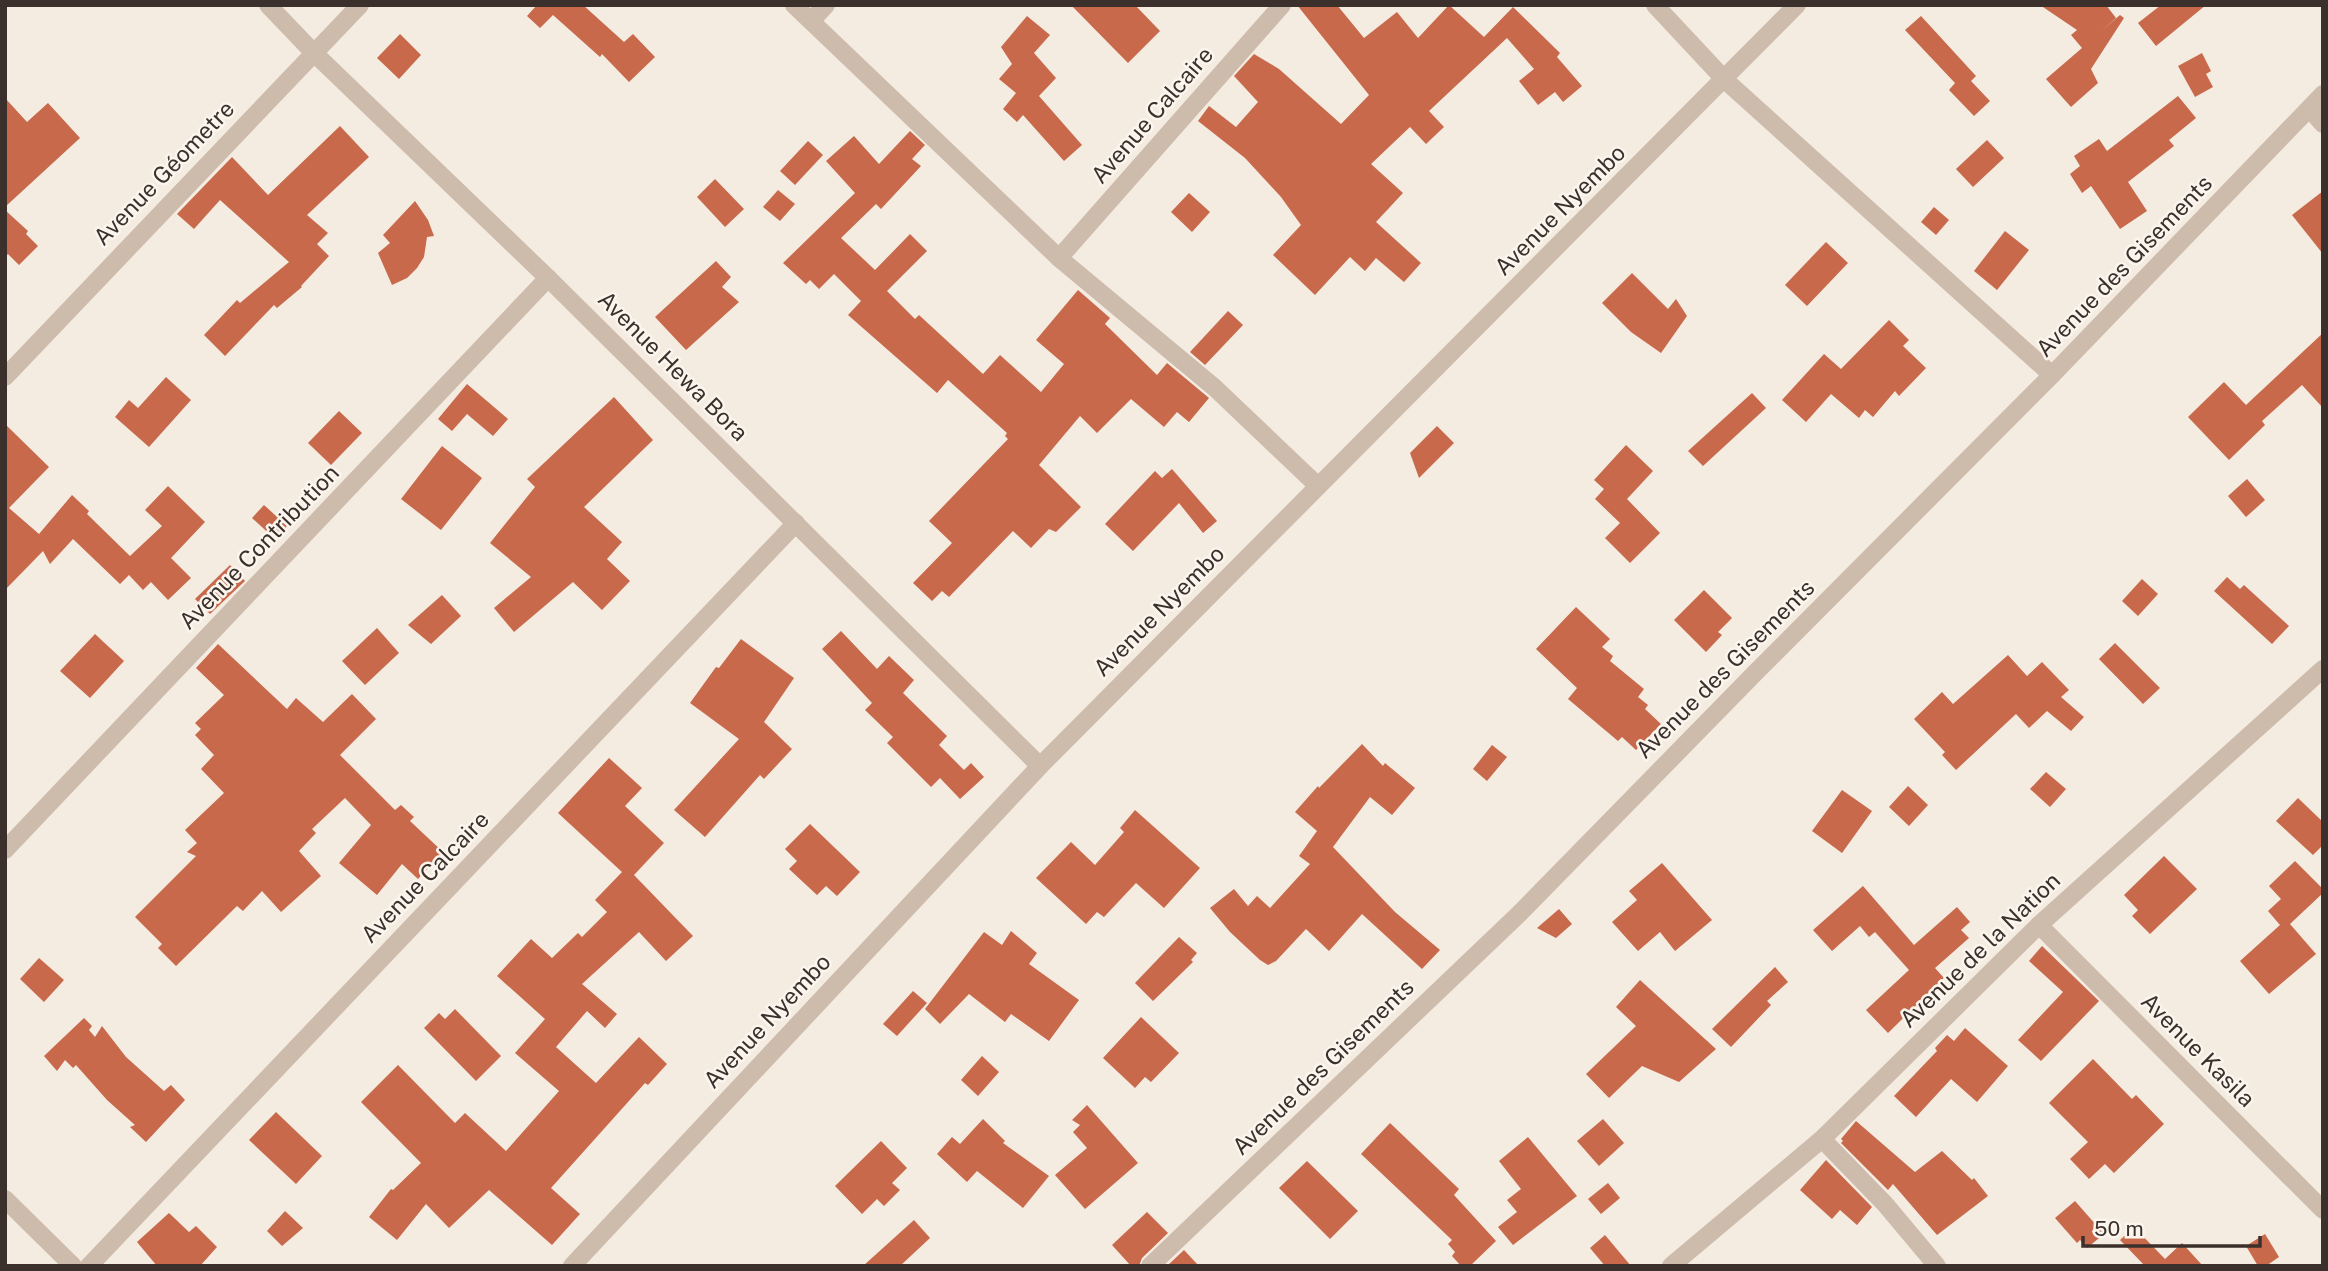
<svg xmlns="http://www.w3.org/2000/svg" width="2328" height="1271" font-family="'Public Sans',sans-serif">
	<rect width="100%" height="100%" fill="#f4ebe1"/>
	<!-- building -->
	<g fill="#c8694b">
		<polygon points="537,5 583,5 624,42 633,34 655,57 629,82 602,54 600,57 553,15 540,28 527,16"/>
		<polygon points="1071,5 1135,5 1160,31 1128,63"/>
		<polygon points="1297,5 1337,5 1364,38 1397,12 1418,38 1449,5 1484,37 1513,7 1560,53 1557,57 1582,86 1563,102 1555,92 1538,105 1519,81 1534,69 1507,38 1429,111 1444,127 1426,144 1410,127 1371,164 1403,193 1376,222 1421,263 1404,282 1376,258 1365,271 1350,257 1315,295 1273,255 1301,225 1281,197 1245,158 1198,121 1209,106 1236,127 1258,102 1234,76 1254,54 1279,69 1341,124 1369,95"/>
		<polygon points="2040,5 2106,5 2116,18 2100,32 2120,15 2124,18 2091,69 2098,83 2071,107 2046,79 2082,48 2071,35 2077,30"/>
		<polygon points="2161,5 2206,5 2156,46 2138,23"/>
		<polygon points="1027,16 1050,35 1034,53 1056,78 1039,96 1082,145 1064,161 1023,115 1017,122 1003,109 1016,93 999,79 1012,64 1001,47"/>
		<polygon points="1921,16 1976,76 1971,81 1990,101 1974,116 1949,90 1955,83 1905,30"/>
		<polygon points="400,34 421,55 399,79 377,58"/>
		<polygon points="2202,53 2211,71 2206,74 2213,87 2195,97 2178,66"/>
		<polygon points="2178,96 2196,118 2169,140 2174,146 2128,182 2147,211 2120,229 2091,186 2082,193 2070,174 2080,166 2074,156 2099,139 2107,151"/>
		<polygon points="5,98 27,122 48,103 80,138 5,207"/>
		<polygon points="340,126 369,157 307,215 328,233 317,244 329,256 301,286 302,287 277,308 274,305 225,356 204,335 237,300 240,303 289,262 220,200 194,229 177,214 232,157 268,195"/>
		<polygon points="910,131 925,145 912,159 921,166 881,209 876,204 841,238 875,270 910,234 927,251 887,291 915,319 919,315 983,374 1000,355 1041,392 1064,364 1036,340 1078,290 1110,318 1105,324 1157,375 1167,363 1209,398 1189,422 1177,412 1164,427 1131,399 1097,433 1080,416 1039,465 1081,507 1056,532 1049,529 1031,548 1013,531 949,597 942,591 932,601 913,583 952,543 929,521 1008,439 1005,436 1007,433 948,380 937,393 848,315 861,301 834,274 819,289 810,280 806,284 783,263 855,193 826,161 854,136 879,164"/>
		<polygon points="1987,140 2004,158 1973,187 1956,169"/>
		<polygon points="808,141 823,155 795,185 780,171"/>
		<polygon points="715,179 744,209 725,227 697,197"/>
		<polygon points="778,190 795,204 780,221 763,207"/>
		<polygon points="2323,191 2323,254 2292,215"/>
		<polygon points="1189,193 1210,212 1192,232 1171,212"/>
		<polygon points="415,201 428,220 434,236 427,237 424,257 417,268 407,278 392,285 378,253 390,243 383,235"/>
		<polygon points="1934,207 1949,220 1936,235 1921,222"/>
		<polygon points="5,210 28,231 26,234 38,246 19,265 8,254 5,257"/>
		<polygon points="2005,231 2029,250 1997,290 1974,271"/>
		<polygon points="1826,242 1848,263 1807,306 1785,285"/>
		<polygon points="716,261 731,277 722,287 739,302 686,350 655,317"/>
		<polygon points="1632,273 1668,309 1676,299 1687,316 1661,353 1631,332 1602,303"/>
		<polygon points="1228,311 1243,325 1205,365 1190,352"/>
		<polygon points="1889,320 1909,340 1903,346 1926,368 1899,396 1895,391 1873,417 1865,410 1859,418 1831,394 1806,422 1782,400 1824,354 1841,369"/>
		<polygon points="2323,333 2323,408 2302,385 2262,421 2265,425 2229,460 2188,417 2224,382 2246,405"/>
		<polygon points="166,377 191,400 149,447 115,417 129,400 138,408"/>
		<polygon points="467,384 508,419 493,436 467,414 452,431 438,419"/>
		<polygon points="1752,393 1766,408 1703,466 1688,451"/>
		<polygon points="614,397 653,440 584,507 622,542 607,559 630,581 602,610 573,582 514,632 494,608 531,577 490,543 535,487 527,479"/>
		<polygon points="339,411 362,433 331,465 308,443"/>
		<polygon points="5,424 49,467 9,508 39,534 72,495 89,511 87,514 130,556 162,526 145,510 168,486 205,522 171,558 191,578 168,600 151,582 143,590 129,575 120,584 73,539 50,564 43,551 5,590"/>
		<polygon points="1437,426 1454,443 1419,478 1410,453"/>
		<polygon points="1626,445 1653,471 1627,499 1660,533 1630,563 1605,538 1620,523 1595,499 1604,489 1594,480"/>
		<polygon points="442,446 482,478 441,530 401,499"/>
		<polygon points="1172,469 1217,521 1203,533 1179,503 1133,551 1105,524 1155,471 1162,478"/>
		<polygon points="2247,479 2265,500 2246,517 2228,496"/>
		<polygon points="264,505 287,526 275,539 252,518"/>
		<polygon points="230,565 245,581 210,614 195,599"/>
		<polygon points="2227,577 2240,589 2244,585 2289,626 2272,644 2214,591"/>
		<polygon points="2142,579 2158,594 2138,616 2122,601"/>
		<polygon points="1704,590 1732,618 1718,632 1722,635 1706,652 1674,620"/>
		<polygon points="442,595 461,616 431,644 408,625"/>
		<polygon points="1576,607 1610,639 1602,647 1613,656 1610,661 1644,689 1638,697 1648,705 1645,709 1661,724 1636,750 1622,737 1618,741 1568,699 1577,688 1536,649"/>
		<polygon points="377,628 399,653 365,685 342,661"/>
		<polygon points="841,631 877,669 889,656 914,680 903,693 947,736 939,745 964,770 971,763 984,777 960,799 940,778 931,787 887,743 893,737 865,710 872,703 822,649"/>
		<polygon points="95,634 124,661 90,698 60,671"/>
		<polygon points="741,639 794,678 764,722 792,749 764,779 760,775 705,837 674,810 739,739 690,703 716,667 719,668"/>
		<polygon points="2115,643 2160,688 2143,704 2099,659"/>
		<polygon points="218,644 287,709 296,698 323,722 352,694 376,719 340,755 395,810 401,805 414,817 410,821 443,852 418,879 402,864 377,895 339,863 371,825 345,798 312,829 316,833 299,851 321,876 281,912 262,891 243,911 237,906 176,966 158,948 162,944 135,917 196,856 187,852 197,843 185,830 224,793 201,769 214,755 195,735 201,729 195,723 224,695 196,668"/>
		<polygon points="2008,655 2027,676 2042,662 2069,690 2061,697 2084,717 2071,731 2047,711 2029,728 2016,714 1956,770 1942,755 1945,752 1914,719 1942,692 1953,704"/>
		<polygon points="1362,744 1383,766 1385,763 1415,788 1392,815 1370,797 1333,847 1395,912 1440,950 1422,969 1362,914 1329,951 1306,929 1276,961 1268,965 1260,960 1230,932 1210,908 1234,889 1248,906 1257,896 1270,908 1310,864 1299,856 1317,831 1295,812 1318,786 1319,788"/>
		<polygon points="1492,745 1507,757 1487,781 1473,769"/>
		<polygon points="609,758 642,788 625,806 664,843 634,875 693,936 666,961 639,932 582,984 617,1014 605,1028 587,1011 556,1047 596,1083 639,1037 667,1064 648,1085 645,1083 551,1188 580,1214 552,1245 489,1190 449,1228 426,1204 397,1240 369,1217 391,1189 393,1190 421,1163 361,1102 398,1065 455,1123 465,1113 506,1151 559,1091 515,1053 545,1019 497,976 531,939 552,958 578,933 582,937 607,912 595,900 622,872 558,813"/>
		<polygon points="2046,772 2066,789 2050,807 2030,789"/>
		<polygon points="1908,786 1928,805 1909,826 1889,807"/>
		<polygon points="1842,790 1872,811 1842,853 1812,831"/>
		<polygon points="2298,798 2323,822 2323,845 2313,855 2276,821"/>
		<polygon points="1135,810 1200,868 1164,908 1136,883 1104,917 1097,912 1086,924 1036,878 1071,842 1095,865 1124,832 1120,828"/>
		<polygon points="810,824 860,872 837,896 826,886 817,895 789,869 797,861 785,849"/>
		<polygon points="2164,856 2197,889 2150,934 2132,916 2138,910 2124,895"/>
		<polygon points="2295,861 2323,889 2323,893 2290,924 2316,954 2269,994 2240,961 2280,925 2268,911 2281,899 2269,886"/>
		<polygon points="1662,863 1712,920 1675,951 1660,932 1638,951 1612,922 1637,900 1629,891"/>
		<polygon points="1863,886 1914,945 1957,907 1970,922 1961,930 1969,938 1935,968 1944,978 1888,1033 1866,1010 1909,970 1875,932 1869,937 1860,926 1832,951 1813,930"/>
		<polygon points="1559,909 1572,924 1556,938 1537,928"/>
		<polygon points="1011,931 1037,953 1029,964 1079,1000 1049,1041 1011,1014 1005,1022 969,994 940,1024 925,1009 984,932 1002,945"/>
		<polygon points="1179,937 1197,953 1191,960 1193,962 1153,1001 1135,983"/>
		<polygon points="2042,946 2099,1001 2041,1061 2018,1040 2063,992 2029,961"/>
		<polygon points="39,958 64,980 44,1002 20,979"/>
		<polygon points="1775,967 1788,982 1767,1001 1771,1005 1731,1047 1712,1029"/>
		<polygon points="1640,980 1716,1049 1679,1082 1642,1066 1609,1098 1586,1074 1636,1026 1616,1007"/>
		<polygon points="913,991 927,1003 897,1036 883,1024"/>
		<polygon points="455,1009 501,1056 476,1081 424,1028 439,1013 445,1019"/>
		<polygon points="1141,1017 1179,1053 1151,1082 1145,1077 1135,1088 1103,1058"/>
		<polygon points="84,1018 92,1026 89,1030 95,1037 102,1026 126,1057 164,1091 171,1085 185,1100 146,1142 130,1127 135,1125 107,1100 76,1065 73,1068 65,1060 57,1071 44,1056"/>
		<polygon points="1965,1028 2008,1066 1977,1102 1951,1079 1916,1117 1894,1096 1937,1051 1935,1048 1947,1035 1954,1041"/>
		<polygon points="982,1056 999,1072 978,1096 961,1080"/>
		<polygon points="2093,1059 2132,1099 2136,1095 2164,1124 2114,1173 2105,1164 2089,1179 2070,1159 2088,1142 2049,1103"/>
		<polygon points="1087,1105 1138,1163 1085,1209 1055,1175 1087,1148 1073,1132 1080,1125 1072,1120"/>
		<polygon points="276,1112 322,1156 296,1184 249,1140"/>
		<polygon points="983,1119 1005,1141 1003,1143 1049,1176 1023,1208 977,1171 967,1182 937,1154 952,1137 960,1144"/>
		<polygon points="1603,1119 1624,1143 1599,1166 1577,1141"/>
		<polygon points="1856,1121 1915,1172 1942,1151 1972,1180 1974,1178 1988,1196 1937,1235 1893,1184 1888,1190 1841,1143 1843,1141 1841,1139"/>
		<polygon points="1390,1123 1459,1189 1454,1195 1496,1241 1470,1266 1461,1266 1452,1256 1455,1252 1448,1244 1452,1240 1361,1154"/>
		<polygon points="1528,1137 1577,1196 1513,1245 1498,1227 1517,1212 1507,1200 1521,1189 1499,1161"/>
		<polygon points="881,1141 907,1168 892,1183 900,1190 884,1206 877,1199 862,1214 835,1186"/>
		<polygon points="1826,1160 1872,1207 1857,1225 1840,1210 1832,1219 1800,1190"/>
		<polygon points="1307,1161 1358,1211 1330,1239 1279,1188"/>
		<polygon points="1608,1183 1620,1198 1601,1214 1588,1199"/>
		<polygon points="2075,1201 2104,1234 2087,1248 2080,1240 2077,1243 2055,1218"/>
		<polygon points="285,1211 303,1228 282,1246 267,1231"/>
		<polygon points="1147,1212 1168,1233 1142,1258 1139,1266 1131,1266 1112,1245"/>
		<polygon points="169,1213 189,1232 196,1226 217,1247 200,1266 157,1266 137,1242"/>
		<polygon points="914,1220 930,1238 900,1266 863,1266"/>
		<polygon points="2134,1227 2165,1259 2182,1243 2203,1266 2145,1266 2120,1240"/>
		<polygon points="2265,1234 2279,1257 2266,1266 2258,1266 2246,1246"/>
		<polygon points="1605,1235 1631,1266 1605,1266 1590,1248"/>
		<polygon points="1184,1250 1199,1266 1167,1266"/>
	</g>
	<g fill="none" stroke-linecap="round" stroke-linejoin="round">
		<!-- minor -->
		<g stroke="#cdbbac" stroke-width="18">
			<polyline points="268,5 313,52 548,278 1040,766"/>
			<polyline points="794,5 1059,258 1215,388 1318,486"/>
			<polyline points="1655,5 1725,80 2052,375"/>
			<polyline points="811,21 826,5"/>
			<polyline points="2310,109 2323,124"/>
			<polyline points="1059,258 1282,5"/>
			<polyline points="5,377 360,5"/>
			<polyline points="5,850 548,278"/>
			<polyline points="2039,925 2323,1210"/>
			<polyline points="1822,1139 1885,1204 1937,1266"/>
			<polyline points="5,1199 73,1266"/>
			<polyline points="89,1266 796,523"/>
			<polyline points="572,1266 1040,766 1797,5"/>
			<polyline points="1150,1266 1520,913 1756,672 2052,375 2323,94"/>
			<polyline points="1671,1266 1822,1139 2039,925 2323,669"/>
		</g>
	</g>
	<g text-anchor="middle" stroke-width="5" stroke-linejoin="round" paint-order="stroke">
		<!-- street labels -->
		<g font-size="23" fill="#3b302b" stroke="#fbf5ee">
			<text transform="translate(1152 115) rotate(-49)" y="8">Avenue Calcaire</text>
			<text transform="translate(164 173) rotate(-46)" y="8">Avenue Géometre</text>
			<text transform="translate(1560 210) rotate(-45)" y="8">Avenue Nyembo</text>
			<text transform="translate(2124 266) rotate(-46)" y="8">Avenue des Gisements</text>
			<text transform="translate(673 366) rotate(45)" y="8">Avenue Hewa Bora</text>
			<text transform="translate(259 547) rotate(-46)" y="8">Avenue Contribution</text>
			<text transform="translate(1159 611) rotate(-45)" y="8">Avenue Nyembo</text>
			<text transform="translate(1725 669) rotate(-45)" y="8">Avenue des Gisements</text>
			<text transform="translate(425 877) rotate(-46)" y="8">Avenue Calcaire</text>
			<text transform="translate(1980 950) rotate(-44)" y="8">Avenue de la Nation</text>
			<text transform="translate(767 1021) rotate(-47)" y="8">Avenue Nyembo</text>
			<text transform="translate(2198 1050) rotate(45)" y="8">Avenue Kasila</text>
			<text transform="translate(1323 1067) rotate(-44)" y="8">Avenue des Gisements</text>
		</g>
	</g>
	<!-- border -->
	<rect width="2328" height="1271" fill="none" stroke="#3b302b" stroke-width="14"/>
	<!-- scale -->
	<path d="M2083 1236v10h177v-10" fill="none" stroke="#3b302b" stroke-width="3.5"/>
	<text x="2094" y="1236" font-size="21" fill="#3b302b" stroke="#fbf5ee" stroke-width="5" paint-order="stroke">50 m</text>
</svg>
